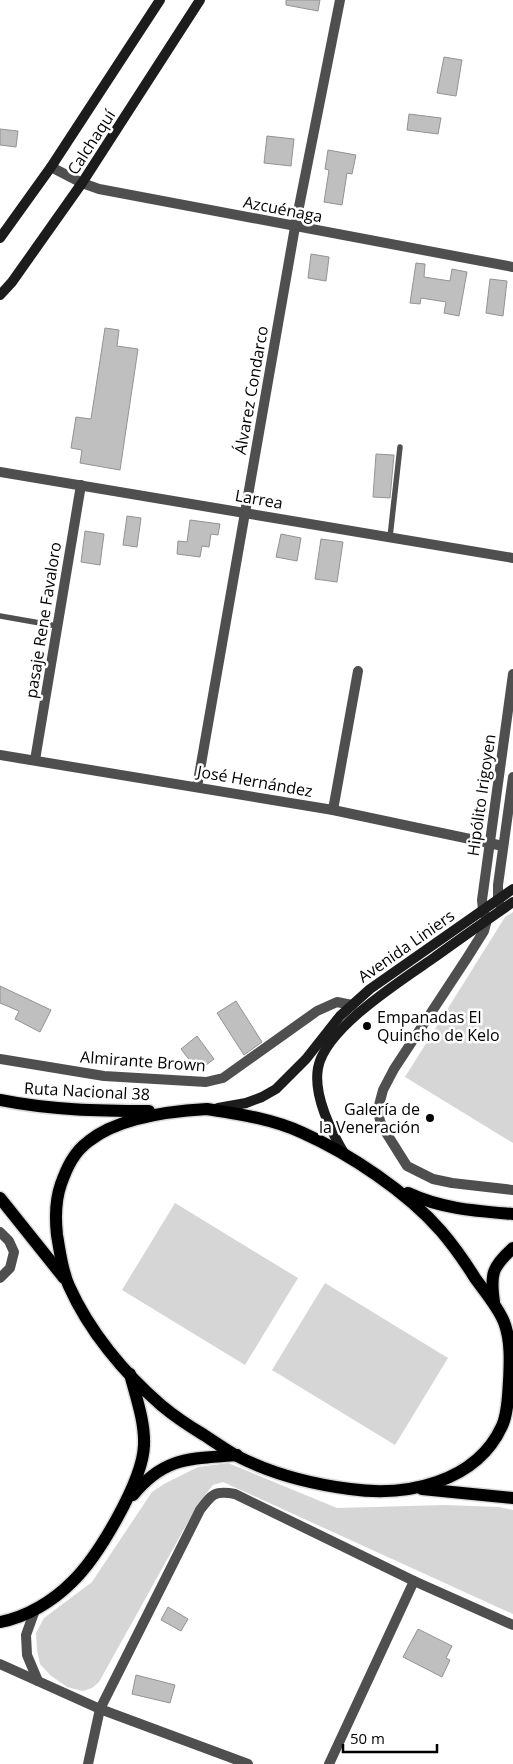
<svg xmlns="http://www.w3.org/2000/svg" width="513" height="1764" font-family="'Open Sans',sans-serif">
	<rect width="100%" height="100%" fill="#fff"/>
	<!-- green -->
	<g fill="#d6d6d6">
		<polygon points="513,912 513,1143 405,1077 505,917"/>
		<polygon points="175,1203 298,1278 245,1365 122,1290"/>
		<polygon points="325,1283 448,1358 395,1445 272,1370"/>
		<polygon points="228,1463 337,1508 445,1505 499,1507 513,1510 513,1614 223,1482 213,1485 198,1504 99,1682 92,1688 83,1691 67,1687 50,1675 40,1664 37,1650 36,1633 44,1618 92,1582 152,1492 164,1484 198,1467"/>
	</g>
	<!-- building -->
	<g fill="#bfbfbf" stroke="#939393">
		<polygon points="286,0 320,0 318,11 286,5"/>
		<polygon points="444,57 462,60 456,96 437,93"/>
		<polygon points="409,114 441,118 438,134 407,130"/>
		<polygon points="0,129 18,131 16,147 0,145"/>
		<polygon points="267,136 294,139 291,166 264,163"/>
		<polygon points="328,150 356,155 352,174 347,173 342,205 324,202 329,170 325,169"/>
		<polygon points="311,254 329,257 326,281 308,278"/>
		<polygon points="416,263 425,264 424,277 450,281 452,269 467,272 459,316 444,313 446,302 421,298 420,304 410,303"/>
		<polygon points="490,279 507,281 503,316 486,313"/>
		<polygon points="105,328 119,330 117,346 138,349 120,470 80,463 82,450 71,448 76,417 91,419"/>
		<polygon points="376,454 394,455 390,498 373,497"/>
		<polygon points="127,516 141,518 137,547 123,545"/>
		<polygon points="190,520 220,524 218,535 211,534 209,547 202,546 200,557 177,554 178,541 187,542"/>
		<polygon points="85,531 104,534 100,565 81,562"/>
		<polygon points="281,534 301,538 297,561 276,557"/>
		<polygon points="321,539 343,542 337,582 315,579"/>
		<polygon points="0,986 51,1010 40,1032 15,1019 19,1011 0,1003"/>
		<polygon points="236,1001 262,1042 244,1055 217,1013"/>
		<polygon points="197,1036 214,1059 198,1071 181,1049"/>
		<polygon points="168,1607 188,1619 181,1631 161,1620"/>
		<polygon points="418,1629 452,1646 446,1658 450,1660 442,1677 403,1657"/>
		<polygon points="136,1675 175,1685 170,1703 132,1694"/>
	</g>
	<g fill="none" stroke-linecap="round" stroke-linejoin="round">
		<defs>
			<g id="primary">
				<path d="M0,1100C49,1110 99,1111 149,1111"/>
				<path d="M207,1109C239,1114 273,1119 303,1133C350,1154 407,1192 441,1231C453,1245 465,1262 475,1278C485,1292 498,1307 504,1322C511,1340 510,1362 509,1381C508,1395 508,1413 502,1426C476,1483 406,1497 350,1489C311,1484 272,1474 237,1456C226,1450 215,1442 204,1435C189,1426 174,1416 161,1405C124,1373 89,1331 69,1286C62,1271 60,1252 57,1235C55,1217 55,1201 61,1184C67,1167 74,1152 89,1141C119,1117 171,1111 207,1109Z"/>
				<path d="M408,1193C442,1209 477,1211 513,1214"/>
				<polyline points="0,1198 64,1278"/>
				<path d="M494,1302C490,1274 492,1267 513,1248"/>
				<polyline points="422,1489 513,1498"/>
				<path d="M133,1495C165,1456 191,1459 237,1455"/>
				<path d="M0,1622C27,1617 53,1601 72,1582C98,1557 143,1481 144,1445C145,1422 136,1397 130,1374"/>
			</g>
		</defs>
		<!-- primary casing -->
		<use href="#primary" stroke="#dbdbdb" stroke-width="15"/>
		<!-- lane -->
		<g stroke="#4f4f4f" stroke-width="5.5">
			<polyline points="390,537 400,447"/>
			<polyline points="0,616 57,626"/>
		</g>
		<!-- street -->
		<g stroke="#4f4f4f" stroke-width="10">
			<polyline points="51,167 82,183 99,189 513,267"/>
			<polyline points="0,472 513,558"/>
			<polyline points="513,674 482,900 483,910 487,920 484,931 467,958 394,1069 383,1090 378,1109 380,1121 385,1131 407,1166 433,1179 452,1183 513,1190"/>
			<polyline points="0,755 333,810 503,846"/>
			<polyline points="35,760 81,485"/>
			<polyline points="197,787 295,227 340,0"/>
			<polyline points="333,810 358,671"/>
			<polyline points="502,909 498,900 498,885 513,777"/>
			<polyline points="0,1059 104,1076 206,1082 223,1078 317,1011 337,1002 352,1005"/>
			<polyline points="0,1232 9,1241 14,1252 10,1268 0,1278"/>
			<polyline points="35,1610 26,1635 27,1655 38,1681"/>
			<polyline points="0,1664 100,1709 248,1764"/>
			<path d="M88,1764L100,1709L200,1510C212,1494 215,1490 235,1494L414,1581L513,1625"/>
			<polyline points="329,1764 414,1581"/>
		</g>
		<!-- secondary -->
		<g stroke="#1c1c1c" stroke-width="10">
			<polyline points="0,238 51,167 160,0"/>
			<polyline points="0,295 12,282 82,183 200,0"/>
			<polyline points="218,1108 246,1103 262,1097 276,1089 306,1059 340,1016 370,989 513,889"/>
			<path d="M345,1155C331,1131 313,1096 318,1068C325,1028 402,980 435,957C461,938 487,920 513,902"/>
		</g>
		<!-- primary -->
		<use href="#primary" stroke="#000" stroke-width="12"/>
	</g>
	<!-- markers -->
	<g fill="#000" stroke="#fff" stroke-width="2">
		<circle cx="367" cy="1026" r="5"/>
		<circle cx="430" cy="1118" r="5"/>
	</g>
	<g text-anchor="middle" stroke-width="5" stroke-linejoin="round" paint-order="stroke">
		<!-- street labels -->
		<g font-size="16" fill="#000" stroke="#fff">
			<text transform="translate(91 142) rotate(-57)" y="6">Calchaquí</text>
			<text transform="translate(283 209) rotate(11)" y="6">Azcuénaga</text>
			<text transform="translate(251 390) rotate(-80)" y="6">Álvarez Condarco</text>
			<text transform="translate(259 499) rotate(10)" y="6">Larrea</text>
			<text transform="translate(43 620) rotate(-81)" y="6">pasaje Rene Favaloro</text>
			<text transform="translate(255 781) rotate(10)" y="6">José Hernández</text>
			<text transform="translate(481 795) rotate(-82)" y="6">Hipólito Irigoyen</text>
			<text transform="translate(406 946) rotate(-35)" y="6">Avenida Liniers</text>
			<text transform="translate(143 1061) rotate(4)" y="6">Almirante Brown</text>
			<text transform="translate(87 1091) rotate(3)" y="6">Ruta Nacional 38</text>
		</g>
		<!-- poi labels -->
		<g font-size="16" fill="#000" stroke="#fff" text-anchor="start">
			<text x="377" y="1023">Empanadas El<tspan x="377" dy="18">Quincho de Kelo</tspan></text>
			<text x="420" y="1115" text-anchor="end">Galería de<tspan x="420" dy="18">la Veneración</tspan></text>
		</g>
	</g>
	<!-- scale -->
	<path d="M343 1744v8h94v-8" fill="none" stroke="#000000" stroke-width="2.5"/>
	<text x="350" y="1744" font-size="15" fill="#000000" stroke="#ffffff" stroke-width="4" paint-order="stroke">50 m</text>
</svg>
